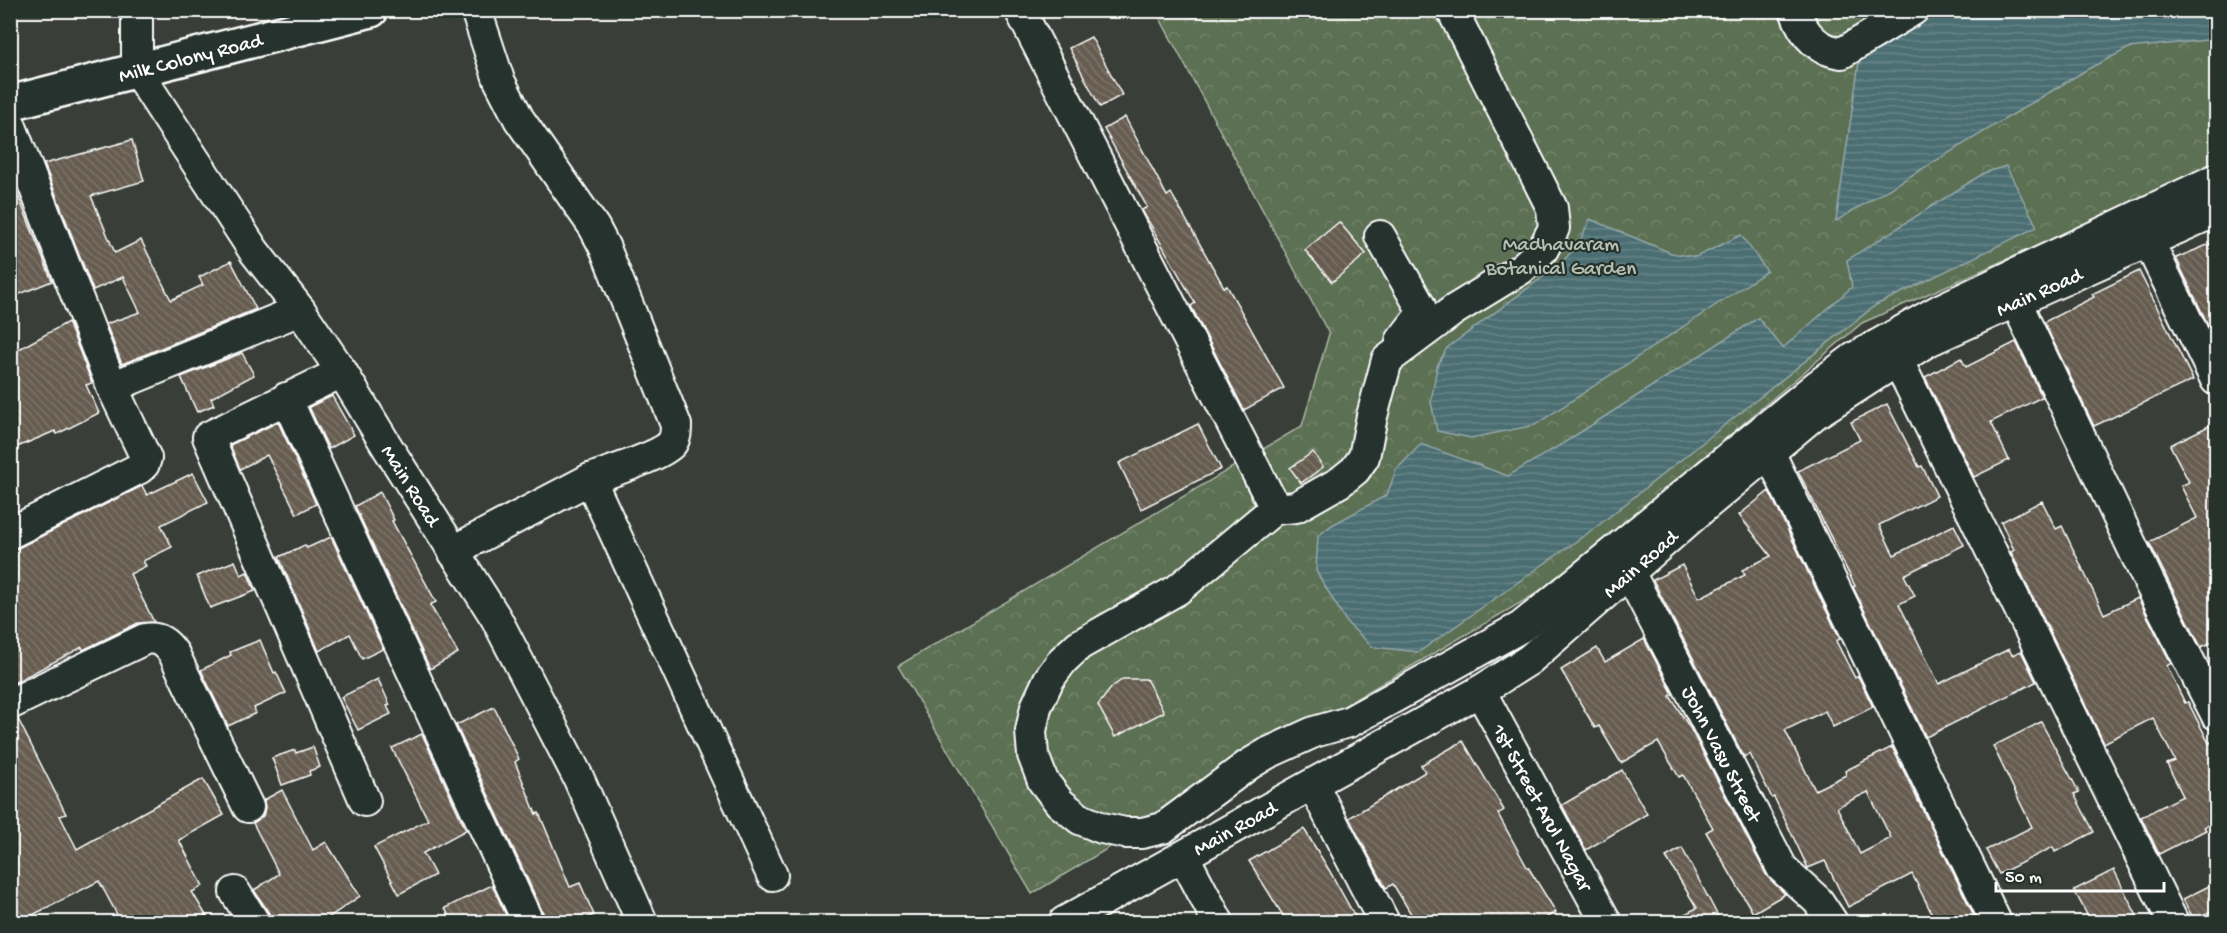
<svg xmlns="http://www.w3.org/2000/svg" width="2227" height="933" font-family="'Gochi Hand',sans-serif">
	<defs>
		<pattern id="park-crowns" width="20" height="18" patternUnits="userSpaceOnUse" patternTransform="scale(1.5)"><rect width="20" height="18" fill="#5b6f52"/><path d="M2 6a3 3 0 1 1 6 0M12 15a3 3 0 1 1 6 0" fill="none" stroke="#74856c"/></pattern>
		<pattern id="water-rules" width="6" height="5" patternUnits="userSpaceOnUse" patternTransform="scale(1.5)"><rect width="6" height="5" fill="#4c6e73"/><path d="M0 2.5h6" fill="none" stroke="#678488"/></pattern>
		<pattern id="building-back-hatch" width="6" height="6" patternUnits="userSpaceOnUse" patternTransform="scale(1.5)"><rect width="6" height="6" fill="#665c50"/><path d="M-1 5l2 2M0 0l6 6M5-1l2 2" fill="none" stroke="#7d746a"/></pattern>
	</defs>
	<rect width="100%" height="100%" fill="#393f38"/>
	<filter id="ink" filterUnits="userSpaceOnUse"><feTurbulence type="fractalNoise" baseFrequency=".0167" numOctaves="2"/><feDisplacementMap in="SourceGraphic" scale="12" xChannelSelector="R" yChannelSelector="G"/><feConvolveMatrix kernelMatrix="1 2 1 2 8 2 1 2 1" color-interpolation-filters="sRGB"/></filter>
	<g filter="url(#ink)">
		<!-- park -->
		<polygon fill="url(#park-crowns)" stroke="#adb7a8" stroke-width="1.5" points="1156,11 2216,11 2216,167 1862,323 1556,582 1369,691 1032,894 898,666 1302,426 1329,334"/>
		<!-- water -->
		<g fill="url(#water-rules)" stroke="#94a8ab" stroke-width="1.5">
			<polygon points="1928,11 2216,11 2216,39 2129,48 2088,69 1836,221 1860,55"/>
			<polygon points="2006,166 2037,227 1876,305 1595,528 1419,652 1373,647 1347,623 1316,571 1318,536 1332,525 1387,495 1396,470 1421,444 1508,476 1562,444 1758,318 1783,348 1852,287 1847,260 1984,173"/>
			<polygon points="1590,219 1671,253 1696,257 1741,235 1767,271 1535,425 1471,438 1437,431 1431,402 1437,366 1447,348 1559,265 1578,245"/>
		</g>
		<!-- building -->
		<g fill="url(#building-back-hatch)" stroke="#fff" stroke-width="1.5" fill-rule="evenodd">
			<polygon points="1091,37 1122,95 1100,107 1069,48"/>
			<polygon points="1125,117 1167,196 1171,193 1224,287 1227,286 1284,388 1244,410 1191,306 1195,303 1142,210 1147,207 1104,129"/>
			<polygon points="132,140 144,181 91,196 115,253 141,240 171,300 203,285 199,277 231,261 256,309 122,364 106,324 140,312 123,277 93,290 44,164"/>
			<polygon points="10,175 52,281 10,298"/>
			<polygon points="1339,222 1366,254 1332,282 1305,250"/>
			<polygon points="2217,241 2217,325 2210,329 2176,258"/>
			<polygon points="2139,271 2193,380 2094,426 2044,322 2094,297 2092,294"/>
			<polygon points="68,322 92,383 86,385 99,413 57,434 55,431 10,450 10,354"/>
			<polygon points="2016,342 2042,397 1991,422 2009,460 1974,477 1925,377 1961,358 1966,367"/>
			<polygon points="242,353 254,375 211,398 214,405 197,412 181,377"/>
			<polygon points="332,396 354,435 329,449 309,407"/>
			<polygon points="1887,404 1919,467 1922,466 1937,496 1879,525 1894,555 1954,525 1964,545 1904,575 1915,596 1899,604 1939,684 2009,649 2012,655 2021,651 2036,682 1926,737 1853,587 1855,586 1798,471 1860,440 1851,422"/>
			<polygon points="278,422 316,504 297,514 267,455 240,469 230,445"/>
			<polygon points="2217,422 2217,557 2212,548 2208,549 2217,566 2217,640 2201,647 2149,542 2197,518 2181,486 2189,482 2170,445"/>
			<polygon points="1198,424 1221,469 1141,509 1119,463"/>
			<polygon points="1313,452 1323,467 1301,483 1290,468"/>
			<polygon points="193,473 208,502 161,525 172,547 143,561 146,566 130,574 154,622 138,623 83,650 82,647 10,685 10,550 18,548 142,486 147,495"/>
			<path d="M1769,491L1840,639L1836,641L1855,678L1858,676L1873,707L1833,727L1825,711L1785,730L1815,790L1846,775L1845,771L1892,747L1977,922H1936L1912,874L1848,907L1825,861L1808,868L1774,797L1772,798L1750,754L1744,757L1653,580L1682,565L1699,598L1745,575L1742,570L1771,556L1739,515ZM1868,792L1891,838L1860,854L1837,807Z"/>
			<polygon points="380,492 394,520 392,521 436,602 430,605 458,653 430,669 355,506"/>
			<polygon points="2042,501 2056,529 2062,526 2104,614 2138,598 2171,663 2167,666 2185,703 2188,702 2209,743 2212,742 2217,751 2217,820 2204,827 2206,830 2159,854 2141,817 2183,796 2167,764 2175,761 2153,718 2104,743 2011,552 2014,550 2001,522"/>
			<polygon points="331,537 383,649 362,659 350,634 319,651 279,557 305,545 307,548"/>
			<polygon points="235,561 241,575 247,572 255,591 210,608 197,576"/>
			<polygon points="1644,639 1673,694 1670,696 1690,728 1767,876 1785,894 1753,913 1706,832 1713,828 1683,775 1679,777 1658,742 1621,763 1599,726 1595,728 1561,670 1597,648 1605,662"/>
			<polygon points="260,640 274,673 276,672 286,693 254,708 256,713 228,726 201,670 231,655 230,652"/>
			<polygon points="378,679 390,705 387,706 391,714 358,730 341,697"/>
			<polygon points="1123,679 1146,679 1164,712 1115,737 1098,705 1112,687"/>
			<polygon points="494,707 519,759 515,762 536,814 539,813 570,887 580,883 594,915 575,922 545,922 544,915 456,725"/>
			<polygon points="18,719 66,814 60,816 77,849 203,779 224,815 179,840 203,886 192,892 210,922 121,922 99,881 19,922 10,922 10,721"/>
			<polygon points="2041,722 2079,792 2074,794 2094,832 2055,852 2053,847 1999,874 1986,850 2032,827 1993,746"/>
			<polygon points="422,734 466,830 423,853 435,875 399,894 374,847 428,820 392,748"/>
			<polygon points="1463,741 1504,810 1498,814 1527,867 1528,867 1556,912 1539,922 1416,922 1393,884 1386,888 1349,818 1425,772 1421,765"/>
			<polygon points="313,747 320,767 309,771 310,775 282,785 272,758 295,750 296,753"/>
			<polygon points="1622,770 1647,814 1586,850 1562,805"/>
			<polygon points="282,790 313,850 326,842 360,896 322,922 271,922 269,913 254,890 279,874 253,823 263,816 265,808 264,800"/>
			<polygon points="1304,829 1329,870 1358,922 1287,922 1249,861"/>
			<polygon points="1682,848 1710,901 1721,922 1669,922 1697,908 1666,857"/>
			<polygon points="2114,870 2140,922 2091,922 2074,890"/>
			<polygon points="2217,882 2217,908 2194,920 2183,899"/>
			<polygon points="492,885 507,917 496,922 452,922 445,908"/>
		</g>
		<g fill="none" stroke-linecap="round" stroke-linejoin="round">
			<defs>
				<g id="minor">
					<path id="s1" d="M137,10V71L254,251L300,310L342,372L388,448L496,618L578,777L642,922"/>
					<path d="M476,10L499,80L519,119L594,227L605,248L676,425C676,431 676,437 672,443C663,455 607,473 590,479"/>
					<polyline points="1020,10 1271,500 1278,506 1285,508 1296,507 1340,482 1355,470 1364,457 1372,416 1387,360 1454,310 1521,269 1543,249 1554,228 1552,208 1452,10"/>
					<path d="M1795,10C1803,34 1817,50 1842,53L1913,10"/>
					<polyline points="10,124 112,387 146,458 144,464 140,468 10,533"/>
					<polyline points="1380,236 1420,306 1421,315 1401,341"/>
					<polyline points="2148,241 2216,380"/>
					<polyline points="2016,302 2148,580 2216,714"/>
					<polyline points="1897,359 2173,922"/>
					<polyline points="342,372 208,437 365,801"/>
					<polyline points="112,387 300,310"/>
					<polyline points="286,398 528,922"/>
					<polyline points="1769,452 1996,922"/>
					<polyline points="1278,506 1177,590 1079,645 1063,660 1049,679 1036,707 1031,731 1033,755 1043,781 1060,803 1080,819 1102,828 1125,833 1142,833 1163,828 1248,765 1268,753 1314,732 1349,722 1521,627 1818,385 1854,358 1941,309 2216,179"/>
					<polyline points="454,553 470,542 590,479 772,875"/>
					<path id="s2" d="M1630,574L1782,868L1818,901L1832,922"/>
					<path id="s3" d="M1480,691L1606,922"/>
					<path d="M10,704L145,639C159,637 166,642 174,654L248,807"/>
					<polyline points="1313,785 1384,922"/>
					<polyline points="1184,857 1218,922"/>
					<polyline points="235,892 254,922"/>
					<path id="s4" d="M1064,922L1480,691L1529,660L1705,506L1815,414L1928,341L2216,211"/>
				</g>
				<g id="major">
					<path id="s5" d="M10,103L371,10"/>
				</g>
			</defs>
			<!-- minor casing -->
			<use href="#minor" stroke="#fff" stroke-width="34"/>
			<!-- major casing -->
			<use href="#major" stroke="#fff" stroke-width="38"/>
			<!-- minor -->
			<use href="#minor" stroke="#26332d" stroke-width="30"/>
			<!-- major -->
			<use href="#major" stroke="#26332d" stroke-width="33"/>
		</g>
	</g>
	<g text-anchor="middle" stroke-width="4.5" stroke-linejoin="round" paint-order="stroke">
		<!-- street labels -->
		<g font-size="21" fill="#fff" stroke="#26332d">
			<text dy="7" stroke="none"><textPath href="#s5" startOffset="186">Milk Colony Road</textPath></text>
			<text dy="7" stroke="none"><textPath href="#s4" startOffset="1167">Main Road</textPath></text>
			<text dy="7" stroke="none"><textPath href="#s1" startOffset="558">Main Road</textPath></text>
			<text dy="7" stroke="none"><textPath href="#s4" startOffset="681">Main Road</textPath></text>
			<text dy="7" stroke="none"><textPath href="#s2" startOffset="202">John Vasu Street</textPath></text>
			<text dy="7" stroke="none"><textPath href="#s3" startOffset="132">1st Street Arul Nagar</textPath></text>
			<text dy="7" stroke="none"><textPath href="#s4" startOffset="195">Main Road</textPath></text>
		</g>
		<!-- park labels -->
		<g font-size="21" fill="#b5beb1" stroke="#26332d">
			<text x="1561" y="250">Madhavaram<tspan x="1561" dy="24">Botanical Garden</tspan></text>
		</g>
	</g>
	<!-- margin -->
	<rect width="2227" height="933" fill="none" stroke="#26332d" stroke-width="36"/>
	<rect x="18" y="18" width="2191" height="897" fill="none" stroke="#fff" stroke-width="2" filter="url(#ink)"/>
	<!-- scale -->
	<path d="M1996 882v9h168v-9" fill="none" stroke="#ffffff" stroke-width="3"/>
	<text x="2005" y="882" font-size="18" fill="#ffffff" stroke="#26332d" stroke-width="4.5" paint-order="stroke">50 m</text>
</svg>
